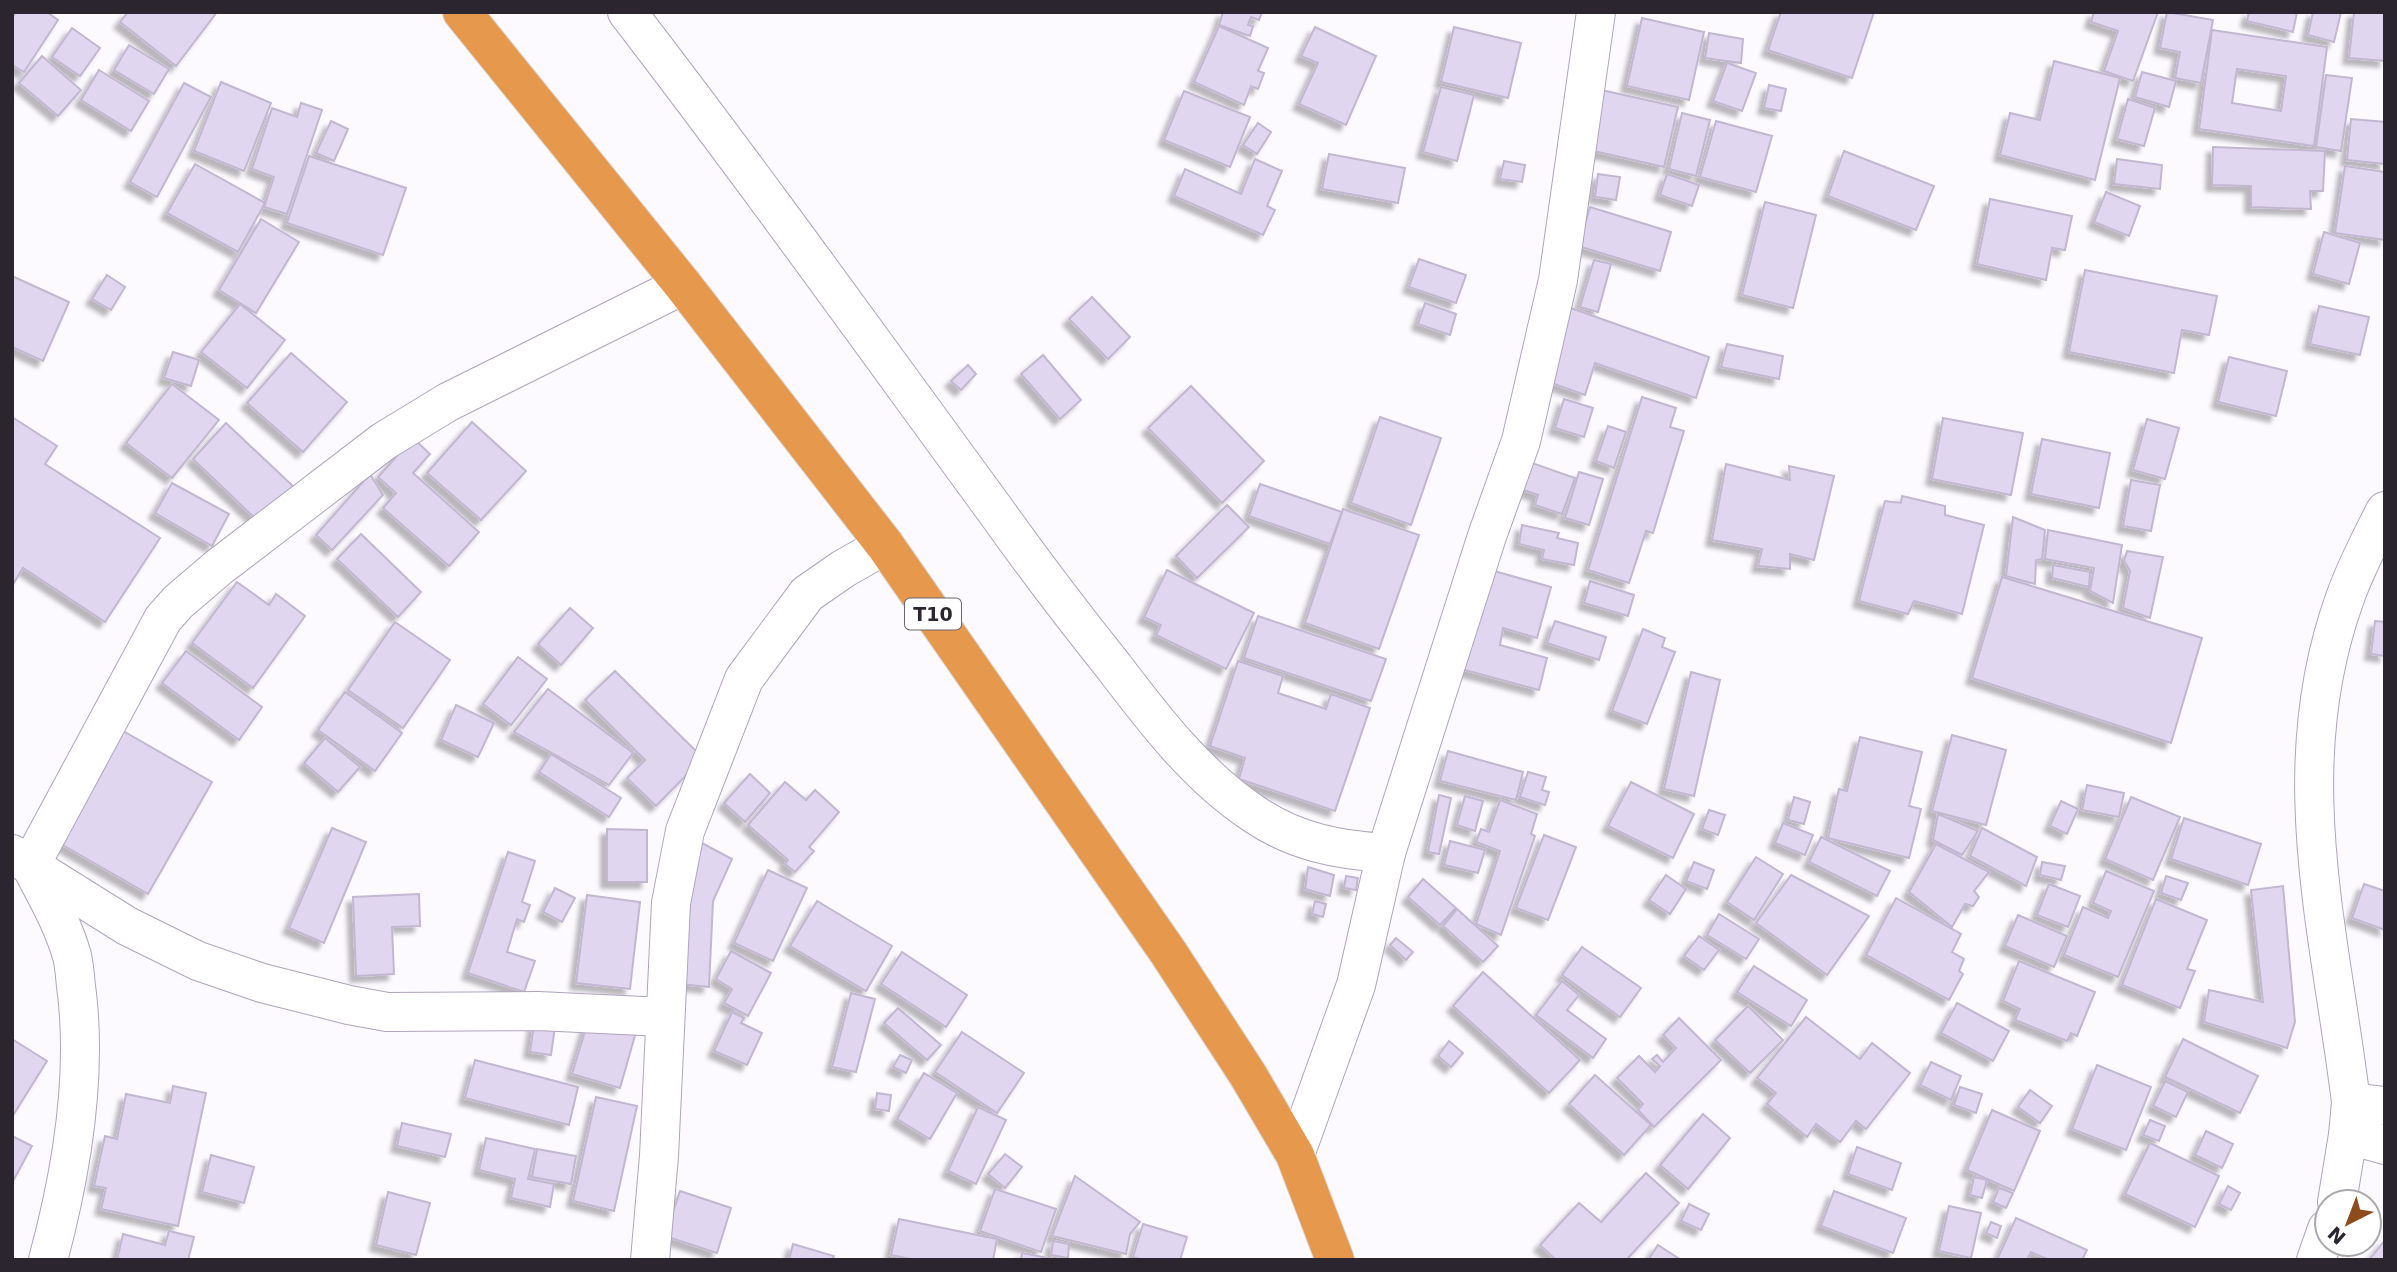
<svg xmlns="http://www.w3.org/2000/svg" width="2397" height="1272" font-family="'DejaVu Sans',sans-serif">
	<defs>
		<filter id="shadow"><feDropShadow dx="-6" dy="6" stdDeviation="2" flood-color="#0004"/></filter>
	</defs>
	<rect width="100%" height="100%" fill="#fcfaff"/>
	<!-- building -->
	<g fill="#e1d6f0" stroke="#c2b7d0" stroke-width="2" fill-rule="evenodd" filter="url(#shadow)">
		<polygon points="16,12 47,12 58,20 24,72 12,65 12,18"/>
		<polygon points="128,12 217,12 176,66 120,22"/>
		<polygon points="1223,12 1262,12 1259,20 1251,17 1248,25 1253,26 1250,36 1219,25"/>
		<polygon points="1781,12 1874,12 1852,78 1768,50"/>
		<polygon points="2094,12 2158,12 2133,81 2104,71 2118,31 2091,22"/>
		<polygon points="2167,12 2213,20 2201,83 2175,78 2180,52 2160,48"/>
		<polygon points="2249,12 2297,12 2293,32 2247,21"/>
		<polygon points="2313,12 2341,12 2334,42 2308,35"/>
		<polygon points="2354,12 2385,12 2385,61 2349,58"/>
		<polygon points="1642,18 1704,32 1689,100 1627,86"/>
		<polygon points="1219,26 1268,48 1258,71 1264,73 1258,89 1251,86 1244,105 1194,82"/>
		<polygon points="1315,27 1376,56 1346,125 1299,104 1318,63 1301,56"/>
		<polygon points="1454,27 1521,43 1508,98 1441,82"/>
		<polygon points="72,28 100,48 80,76 52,57"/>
		<path d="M2212,30L2327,47L2314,146L2199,129ZM2237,69L2286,76L2281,111L2232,103Z"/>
		<polygon points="1709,33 1743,39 1741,63 1705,58"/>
		<polygon points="129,45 169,69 154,94 114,70"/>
		<polygon points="42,56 81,90 58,116 19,83"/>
		<polygon points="2054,61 2120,78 2095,180 2000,155 2010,113 2040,120"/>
		<polygon points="1727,63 1756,73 1742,111 1713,101"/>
		<polygon points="99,70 149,101 131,131 81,100"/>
		<polygon points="2142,72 2176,81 2169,107 2135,97"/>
		<polygon points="2326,75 2352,78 2341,151 2316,147"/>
		<polygon points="221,82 271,103 244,171 194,151"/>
		<polygon points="184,83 211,97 157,197 130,182"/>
		<polygon points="1769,85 1786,89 1781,111 1764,108"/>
		<polygon points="1441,87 1474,95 1457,161 1423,152"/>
		<polygon points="1597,89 1678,107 1664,167 1585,149"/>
		<polygon points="1184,91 1250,117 1230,167 1164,140"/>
		<polygon points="2128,99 2155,108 2144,146 2117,139"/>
		<polygon points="301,103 322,110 287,214 264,207 274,177 252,169 272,108 297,117"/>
		<polygon points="1682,113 1710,120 1696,176 1669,169"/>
		<polygon points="2351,119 2385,122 2385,164 2347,160"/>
		<polygon points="331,121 348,129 334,161 316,153"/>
		<polygon points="1716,121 1772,136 1756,192 1700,177"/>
		<polygon points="1258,123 1271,132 1257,154 1243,145"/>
		<polygon points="2213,147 2325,151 2323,191 2310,191 2311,209 2251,207 2251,186 2212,185"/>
		<polygon points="1844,151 1934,186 1916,230 1828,196"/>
		<polygon points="1329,154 1405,168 1398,203 1322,189"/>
		<polygon points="309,156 406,188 383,255 287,223"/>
		<polygon points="1255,159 1282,171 1267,206 1275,210 1263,235 1174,196 1185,169 1241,194"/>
		<polygon points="2117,159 2162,165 2160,189 2114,184"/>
		<polygon points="1504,161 1525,165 1522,182 1500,179"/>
		<polygon points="195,164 265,203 238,252 167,213"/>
		<polygon points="2345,166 2385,172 2385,240 2335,233"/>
		<polygon points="1598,174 1620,177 1616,200 1595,197"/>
		<polygon points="1667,174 1699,185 1692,206 1660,195"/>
		<polygon points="2106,192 2140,206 2129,236 2094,222"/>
		<polygon points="1990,199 2072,216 2065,250 2052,248 2046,280 1977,264"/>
		<polygon points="1765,202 1816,215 1793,308 1742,295"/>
		<polygon points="1590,207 1671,232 1660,271 1578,246"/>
		<polygon points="261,219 299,242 256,313 219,290"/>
		<polygon points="2324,232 2360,243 2349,284 2313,274"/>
		<polygon points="1419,259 1466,275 1456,303 1409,287"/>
		<polygon points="1594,260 1611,264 1598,312 1580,307"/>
		<polygon points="2085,270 2217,296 2209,335 2182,330 2174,373 2069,352"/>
		<polygon points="107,275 125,287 111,310 92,299"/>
		<polygon points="12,276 69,302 43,361 12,347"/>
		<polygon points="1092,297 1130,337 1108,359 1069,319"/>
		<polygon points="1425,303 1456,314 1450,335 1418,324"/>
		<polygon points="240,304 285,340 247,388 201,352"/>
		<polygon points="2319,306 2369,317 2360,355 2310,344"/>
		<polygon points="1568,307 1709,357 1696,398 1595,363 1585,395 1543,380"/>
		<polygon points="1727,344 1783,356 1779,379 1721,367"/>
		<polygon points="173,352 199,360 191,386 164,378"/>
		<polygon points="291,353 347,402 303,452 247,403"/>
		<polygon points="1043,355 1081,400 1060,419 1021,374"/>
		<polygon points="2229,357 2287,371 2276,416 2218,402"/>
		<polygon points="968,365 976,374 961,390 951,381"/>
		<polygon points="172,384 219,420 172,478 126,443"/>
		<polygon points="1191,386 1264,461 1222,503 1148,428"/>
		<polygon points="1642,397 1676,408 1670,427 1684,431 1653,533 1646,531 1629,583 1588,570"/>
		<polygon points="1564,399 1593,408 1584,437 1555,428"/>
		<polygon points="12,417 57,446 45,464 160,538 105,622 23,568 12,586"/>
		<polygon points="1380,417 1441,438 1411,525 1351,503"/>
		<polygon points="1943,418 2023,433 2011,495 1932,479"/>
		<polygon points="2147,419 2179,428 2165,479 2133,470"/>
		<polygon points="472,422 526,471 481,520 427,473"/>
		<polygon points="226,423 295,488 261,524 193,459"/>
		<polygon points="1608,426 1626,432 1614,468 1596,461"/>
		<polygon points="413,438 430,454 413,473 479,532 449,566 383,508 396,493 378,477"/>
		<polygon points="2042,439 2110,453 2099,508 2031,494"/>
		<polygon points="1521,459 1575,478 1562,514 1535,505 1538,495 1512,486"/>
		<polygon points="1726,464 1790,480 1789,466 1834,476 1814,560 1790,554 1790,569 1758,566 1762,549 1712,540"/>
		<polygon points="1579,472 1603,479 1589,525 1565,518"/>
		<polygon points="370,474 383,495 332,550 316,535"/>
		<polygon points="2131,480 2160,485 2151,531 2123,526"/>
		<polygon points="172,483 229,514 212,546 155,513"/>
		<polygon points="1260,484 1342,512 1330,544 1249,516"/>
		<polygon points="1902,496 1945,506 1945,515 1984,525 1962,614 1914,601 1908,614 1859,601 1885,501 1901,503"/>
		<polygon points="1227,505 1249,527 1197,578 1176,556"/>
		<polygon points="1343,509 1419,535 1379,649 1305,623"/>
		<polygon points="2013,517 2045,530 2042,559 2036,560 2035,584 2006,576"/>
		<polygon points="1522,525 1559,533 1557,538 1578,543 1574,565 1542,559 1544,550 1519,544"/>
		<polygon points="2048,530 2122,545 2113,603 2090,591 2094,568 2045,559"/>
		<polygon points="361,534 421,592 398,617 337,559"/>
		<polygon points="2127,551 2163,557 2150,618 2123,608 2130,571 2124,561"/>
		<polygon points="2053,565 2090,572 2089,587 2052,578"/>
		<polygon points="1487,569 1551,587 1537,638 1503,628 1500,645 1547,658 1539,690 1461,669"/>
		<polygon points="1167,570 1254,613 1226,669 1156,635 1161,625 1144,617"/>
		<polygon points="2002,577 2202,638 2171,743 1972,678"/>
		<polygon points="1590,581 1634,595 1628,616 1584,603"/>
		<polygon points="237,582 269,605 276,594 305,616 253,688 192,643"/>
		<polygon points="570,608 593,628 561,665 538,644"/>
		<polygon points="1258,616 1386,659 1371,701 1244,658"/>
		<polygon points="1555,621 1606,637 1599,660 1547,643"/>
		<polygon points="2375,621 2385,622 2385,656 2371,654"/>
		<polygon points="395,622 450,660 403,728 348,690"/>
		<polygon points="1643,629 1665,638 1662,647 1675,652 1647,724 1612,711"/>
		<polygon points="186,651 262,707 239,740 162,683"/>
		<polygon points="518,657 547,679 511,725 483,704"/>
		<polygon points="1238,661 1283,676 1278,693 1326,709 1331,694 1370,708 1335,811 1239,779 1245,758 1210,746"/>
		<polygon points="615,671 703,758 656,806 627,778 645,760 585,700"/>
		<polygon points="1691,672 1720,680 1694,796 1664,789"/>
		<polygon points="548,689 633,753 609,785 514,732"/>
		<polygon points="345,692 402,733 375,771 318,730"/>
		<polygon points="456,705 494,723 478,757 441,740"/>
		<polygon points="118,728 212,782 148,894 54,840"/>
		<polygon points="1952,735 2006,750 1986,825 1932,811"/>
		<polygon points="1860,737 1922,752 1909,806 1921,809 1909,858 1828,838 1839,789 1847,791"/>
		<polygon points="325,738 360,767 338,792 304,763"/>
		<polygon points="1448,751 1523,772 1516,800 1440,781"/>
		<polygon points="551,754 621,798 609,817 539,772"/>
		<polygon points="1528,772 1546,777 1542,790 1549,792 1545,805 1520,797"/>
		<polygon points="750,774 770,793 745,822 724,803"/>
		<polygon points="785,782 806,800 815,790 839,812 809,847 814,851 795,872 785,864 788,860 748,825"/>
		<polygon points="1631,782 1694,814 1673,858 1608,826"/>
		<polygon points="2087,785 2124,793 2119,817 2082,810"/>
		<polygon points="1439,795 1451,798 1439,854 1428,852"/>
		<polygon points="1465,796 1483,801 1475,831 1457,825"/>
		<polygon points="1794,797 1810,802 1804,824 1788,820"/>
		<polygon points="2131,797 2180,817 2153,880 2105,859"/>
		<polygon points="1500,800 1537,814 1531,834 1535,836 1501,935 1476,924 1500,851 1476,842 1481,829 1489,832"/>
		<polygon points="2061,801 2078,809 2067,834 2050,826"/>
		<polygon points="1709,810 1725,815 1718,835 1702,829"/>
		<polygon points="1938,814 1978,831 1962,855 1933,840"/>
		<polygon points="2184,818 2261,844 2248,885 2171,859"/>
		<polygon points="1783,823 1813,835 1805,855 1775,843"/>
		<polygon points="332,828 366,842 324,943 289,928"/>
		<polygon points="1982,828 2037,857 2026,886 1970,856"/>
		<polygon points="607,829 647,830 647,882 607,882"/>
		<polygon points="1544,835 1576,847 1548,920 1516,908"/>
		<polygon points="1821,837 1890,871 1877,896 1809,862"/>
		<polygon points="698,841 732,859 713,901 709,987 680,984"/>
		<polygon points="1450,841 1485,850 1478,873 1444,865"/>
		<polygon points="1936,844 1989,872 1974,891 1979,897 1973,906 1965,904 1952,927 1909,892"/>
		<polygon points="508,852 535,861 522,902 530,905 524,922 517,919 507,952 535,961 524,992 468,973"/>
		<polygon points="1756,857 1783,874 1754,920 1727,902"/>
		<polygon points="1694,862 1714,870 1707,889 1686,881"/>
		<polygon points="2042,862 2065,866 2061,880 2040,875"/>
		<polygon points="1308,867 1334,875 1330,896 1305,889"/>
		<polygon points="768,870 807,888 773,961 734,943"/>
		<polygon points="2106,871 2154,891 2118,977 2064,955 2083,907 2108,918 2111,911 2093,903"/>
		<polygon points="1666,875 1686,889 1670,914 1649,900"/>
		<polygon points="1791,875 1869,916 1827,975 1756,923"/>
		<polygon points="1346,876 1358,878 1356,890 1344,888"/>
		<polygon points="2166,876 2188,883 2181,900 2161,893"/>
		<polygon points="1423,879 1456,908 1440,925 1408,897"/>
		<polygon points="2049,884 2080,896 2068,927 2037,915"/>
		<polygon points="2364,884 2385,891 2385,930 2352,918"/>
		<polygon points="2283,886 2295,1022 2287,1048 2204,1022 2209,990 2263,1002 2251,890"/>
		<polygon points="555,888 575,898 562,922 543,912"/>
		<polygon points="419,894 420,926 392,927 394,974 356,976 353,897"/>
		<polygon points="587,895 640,902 630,989 576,983"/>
		<polygon points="1896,898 1961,934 1952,952 1964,959 1959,971 1963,974 1949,1000 1866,955"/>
		<polygon points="2156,899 2207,920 2187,969 2195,971 2180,1008 2122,985"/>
		<polygon points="817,901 892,946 866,991 790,946"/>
		<polygon points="1315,901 1326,904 1323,917 1312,914"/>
		<polygon points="1457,909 1498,946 1483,962 1443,926"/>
		<polygon points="1719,914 1759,939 1746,959 1707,935"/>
		<polygon points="2018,915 2067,936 2054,967 2005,946"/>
		<polygon points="1699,936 1719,950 1704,970 1684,956"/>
		<polygon points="1396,938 1413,952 1406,960 1390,945"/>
		<polygon points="1582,947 1641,988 1620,1017 1562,975"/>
		<polygon points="731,951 771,973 748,1016 724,1003 732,989 716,979"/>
		<polygon points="902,952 967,995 946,1027 881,984"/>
		<polygon points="2019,961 2095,992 2077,1036 2071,1033 2067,1041 2015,1020 2020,1009 2003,1001"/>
		<polygon points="1754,966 1807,1000 1791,1026 1737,992"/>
		<polygon points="1483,972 1580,1060 1549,1093 1453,1006"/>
		<polygon points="1562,981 1579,995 1567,1010 1606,1039 1593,1058 1536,1015"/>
		<polygon points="851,993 875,999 856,1072 832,1067"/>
		<polygon points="1957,1003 2009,1031 1993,1061 1941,1033"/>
		<polygon points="1748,1006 1783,1040 1750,1073 1715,1040"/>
		<polygon points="898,1008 941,1045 927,1060 884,1023"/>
		<polygon points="732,1012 744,1018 741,1023 762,1033 747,1065 714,1051"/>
		<polygon points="1806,1017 1860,1059 1872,1043 1910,1073 1866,1129 1856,1121 1840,1142 1816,1124 1807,1137 1767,1104 1776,1093 1757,1078"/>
		<polygon points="589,1018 636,1032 620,1088 572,1074"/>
		<polygon points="1679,1018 1721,1060 1654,1127 1638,1110 1643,1104 1617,1078 1639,1056 1655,1072 1660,1066 1652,1059 1657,1055 1663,1062 1676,1048 1663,1035"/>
		<polygon points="534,1024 555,1027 551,1055 530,1052"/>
		<polygon points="962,1032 1024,1073 997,1113 935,1072"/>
		<polygon points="12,1039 47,1061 12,1117"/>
		<polygon points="2183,1039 2258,1076 2240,1113 2165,1077"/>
		<polygon points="1449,1041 1463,1053 1451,1067 1438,1056"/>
		<polygon points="900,1055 912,1060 906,1073 893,1067"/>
		<polygon points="475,1060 578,1087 569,1125 465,1098"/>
		<polygon points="1931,1062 1961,1076 1951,1100 1920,1085"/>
		<polygon points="2097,1065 2151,1087 2126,1150 2072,1129"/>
		<polygon points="924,1073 957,1093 930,1139 897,1119"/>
		<polygon points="1595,1075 1651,1125 1624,1155 1569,1104"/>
		<polygon points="2165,1081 2188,1092 2176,1117 2153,1106"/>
		<polygon points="173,1086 206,1093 178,1226 101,1209 106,1188 94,1186 105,1136 117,1139 126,1094 170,1103"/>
		<polygon points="1960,1087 1982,1094 1976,1113 1954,1105"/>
		<polygon points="2030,1090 2052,1106 2040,1123 2018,1107"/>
		<polygon points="877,1093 891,1095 889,1111 875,1109"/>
		<polygon points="596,1097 637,1106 614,1211 573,1201"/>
		<polygon points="978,1107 1006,1120 976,1184 948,1171"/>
		<polygon points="1992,1110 2040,1131 2014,1191 1967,1170"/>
		<polygon points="1703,1114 1730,1138 1688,1189 1660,1165"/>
		<polygon points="2150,1120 2165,1126 2159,1141 2143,1135"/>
		<polygon points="402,1123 451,1134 445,1157 397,1146"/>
		<polygon points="2206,1131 2233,1144 2222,1168 2195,1155"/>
		<polygon points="12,1136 32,1146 12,1183"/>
		<polygon points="486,1138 535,1149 528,1179 554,1184 550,1207 511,1198 515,1179 479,1170"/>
		<polygon points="2150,1143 2219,1176 2195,1227 2125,1194"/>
		<polygon points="1857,1147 1901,1163 1892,1190 1848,1174"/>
		<polygon points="537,1149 576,1156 571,1184 532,1177"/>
		<polygon points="1005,1154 1022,1167 1005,1188 988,1174"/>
		<polygon points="211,1155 254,1167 244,1203 202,1192"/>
		<polygon points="1646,1173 1679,1203 1627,1259 1629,1260 1556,1260 1540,1245 1579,1203 1601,1222"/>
		<polygon points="1075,1176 1140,1222 1130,1234 1126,1254 1052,1236"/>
		<polygon points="1974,1177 1987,1180 1982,1198 1970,1195"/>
		<polygon points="2228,1186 2240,1193 2231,1210 2219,1204"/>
		<polygon points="1999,1188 2013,1193 2006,1208 1993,1202"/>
		<polygon points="995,1189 1056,1209 1041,1252 980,1231"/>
		<polygon points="680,1191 731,1208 717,1253 665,1236"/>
		<polygon points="1834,1191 1906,1218 1893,1253 1821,1226"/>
		<polygon points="388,1192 430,1203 416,1255 376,1245"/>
		<polygon points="1689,1204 1709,1214 1701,1230 1681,1221"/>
		<polygon points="1949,1206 1981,1213 1971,1258 1939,1251"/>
		<polygon points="2016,1218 2087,1250 2082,1260 2049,1260 2031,1252 2027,1260 1997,1260"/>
		<polygon points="899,1219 997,1239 993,1260 915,1260 891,1255"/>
		<polygon points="1991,1222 2001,1226 1997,1238 1986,1233"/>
		<polygon points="1143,1224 1187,1237 1180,1260 1142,1260 1133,1257"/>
		<polygon points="169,1231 194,1237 188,1260 117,1260 123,1234 165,1245"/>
		<polygon points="2385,1240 2385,1260 2369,1260"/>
		<polygon points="1053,1241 1069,1244 1068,1258 1051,1255"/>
		<polygon points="793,1244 834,1256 832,1260 789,1260"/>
		<polygon points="1658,1245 1681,1260 1648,1260"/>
		<polygon points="1022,1253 1053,1259 1021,1260"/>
	</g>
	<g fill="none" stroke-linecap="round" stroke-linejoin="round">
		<defs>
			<g id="street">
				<path d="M627,12C754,177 875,346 998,514C1035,566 1074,617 1114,667C1155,721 1197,776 1254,814C1295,842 1338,850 1386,853"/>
				<polyline points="12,854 127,926 198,961 262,983 349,1005 387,1012 538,1011 664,1017"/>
				<polyline points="30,866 163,619 178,602 219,567 384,441 448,402 683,285"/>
				<path d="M32,868C47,897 63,924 72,956C75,968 75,981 77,994C87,1081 71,1175 48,1260"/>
				<polyline points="2351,1102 2385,1106"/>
				<polyline points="2348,1135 2385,1145"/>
				<polyline points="1295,1155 1356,985 1386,853 1487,536 1521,441 1558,280 1596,12"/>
				<path d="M2337,1202L2348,1135L2351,1102C2330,930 2283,769 2345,598C2355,569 2371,539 2385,511"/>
				<polyline points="650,1260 659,1156 671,903 685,831 744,679 807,594 843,569 885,545"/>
				<polyline points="2316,1260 2327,1229"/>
			</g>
			<polyline id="highway" points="462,12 683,285 885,545 1168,952 1248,1075 1295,1155 1335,1260"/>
		</defs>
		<!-- street casing -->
		<use href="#street" stroke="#b0a4bd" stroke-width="40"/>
		<!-- highway casing -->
		<use href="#highway" stroke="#d9d8da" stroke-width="40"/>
		<!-- street -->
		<use href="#street" stroke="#fff" stroke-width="38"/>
		<!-- highway -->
		<use href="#highway" stroke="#e6984d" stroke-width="38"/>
	</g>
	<g text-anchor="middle" stroke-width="7" stroke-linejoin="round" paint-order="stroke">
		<!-- shield labels -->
		<rect fill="#fff" stroke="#6a666d" stroke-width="2" x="905" y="598.5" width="56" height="31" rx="5"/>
		<g font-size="19" font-weight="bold" fill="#2a252f">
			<text x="933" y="621">T10</text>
		</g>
	</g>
	<!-- border -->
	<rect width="2397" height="1272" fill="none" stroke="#2a252f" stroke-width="28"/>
	<!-- north arrow -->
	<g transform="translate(2348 1223) rotate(222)"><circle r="33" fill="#ffffff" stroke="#aaa8ac" stroke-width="2"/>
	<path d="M0-5L12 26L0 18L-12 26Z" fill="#8e4b1c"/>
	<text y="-10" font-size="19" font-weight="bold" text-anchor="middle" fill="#2a252f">N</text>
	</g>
</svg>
